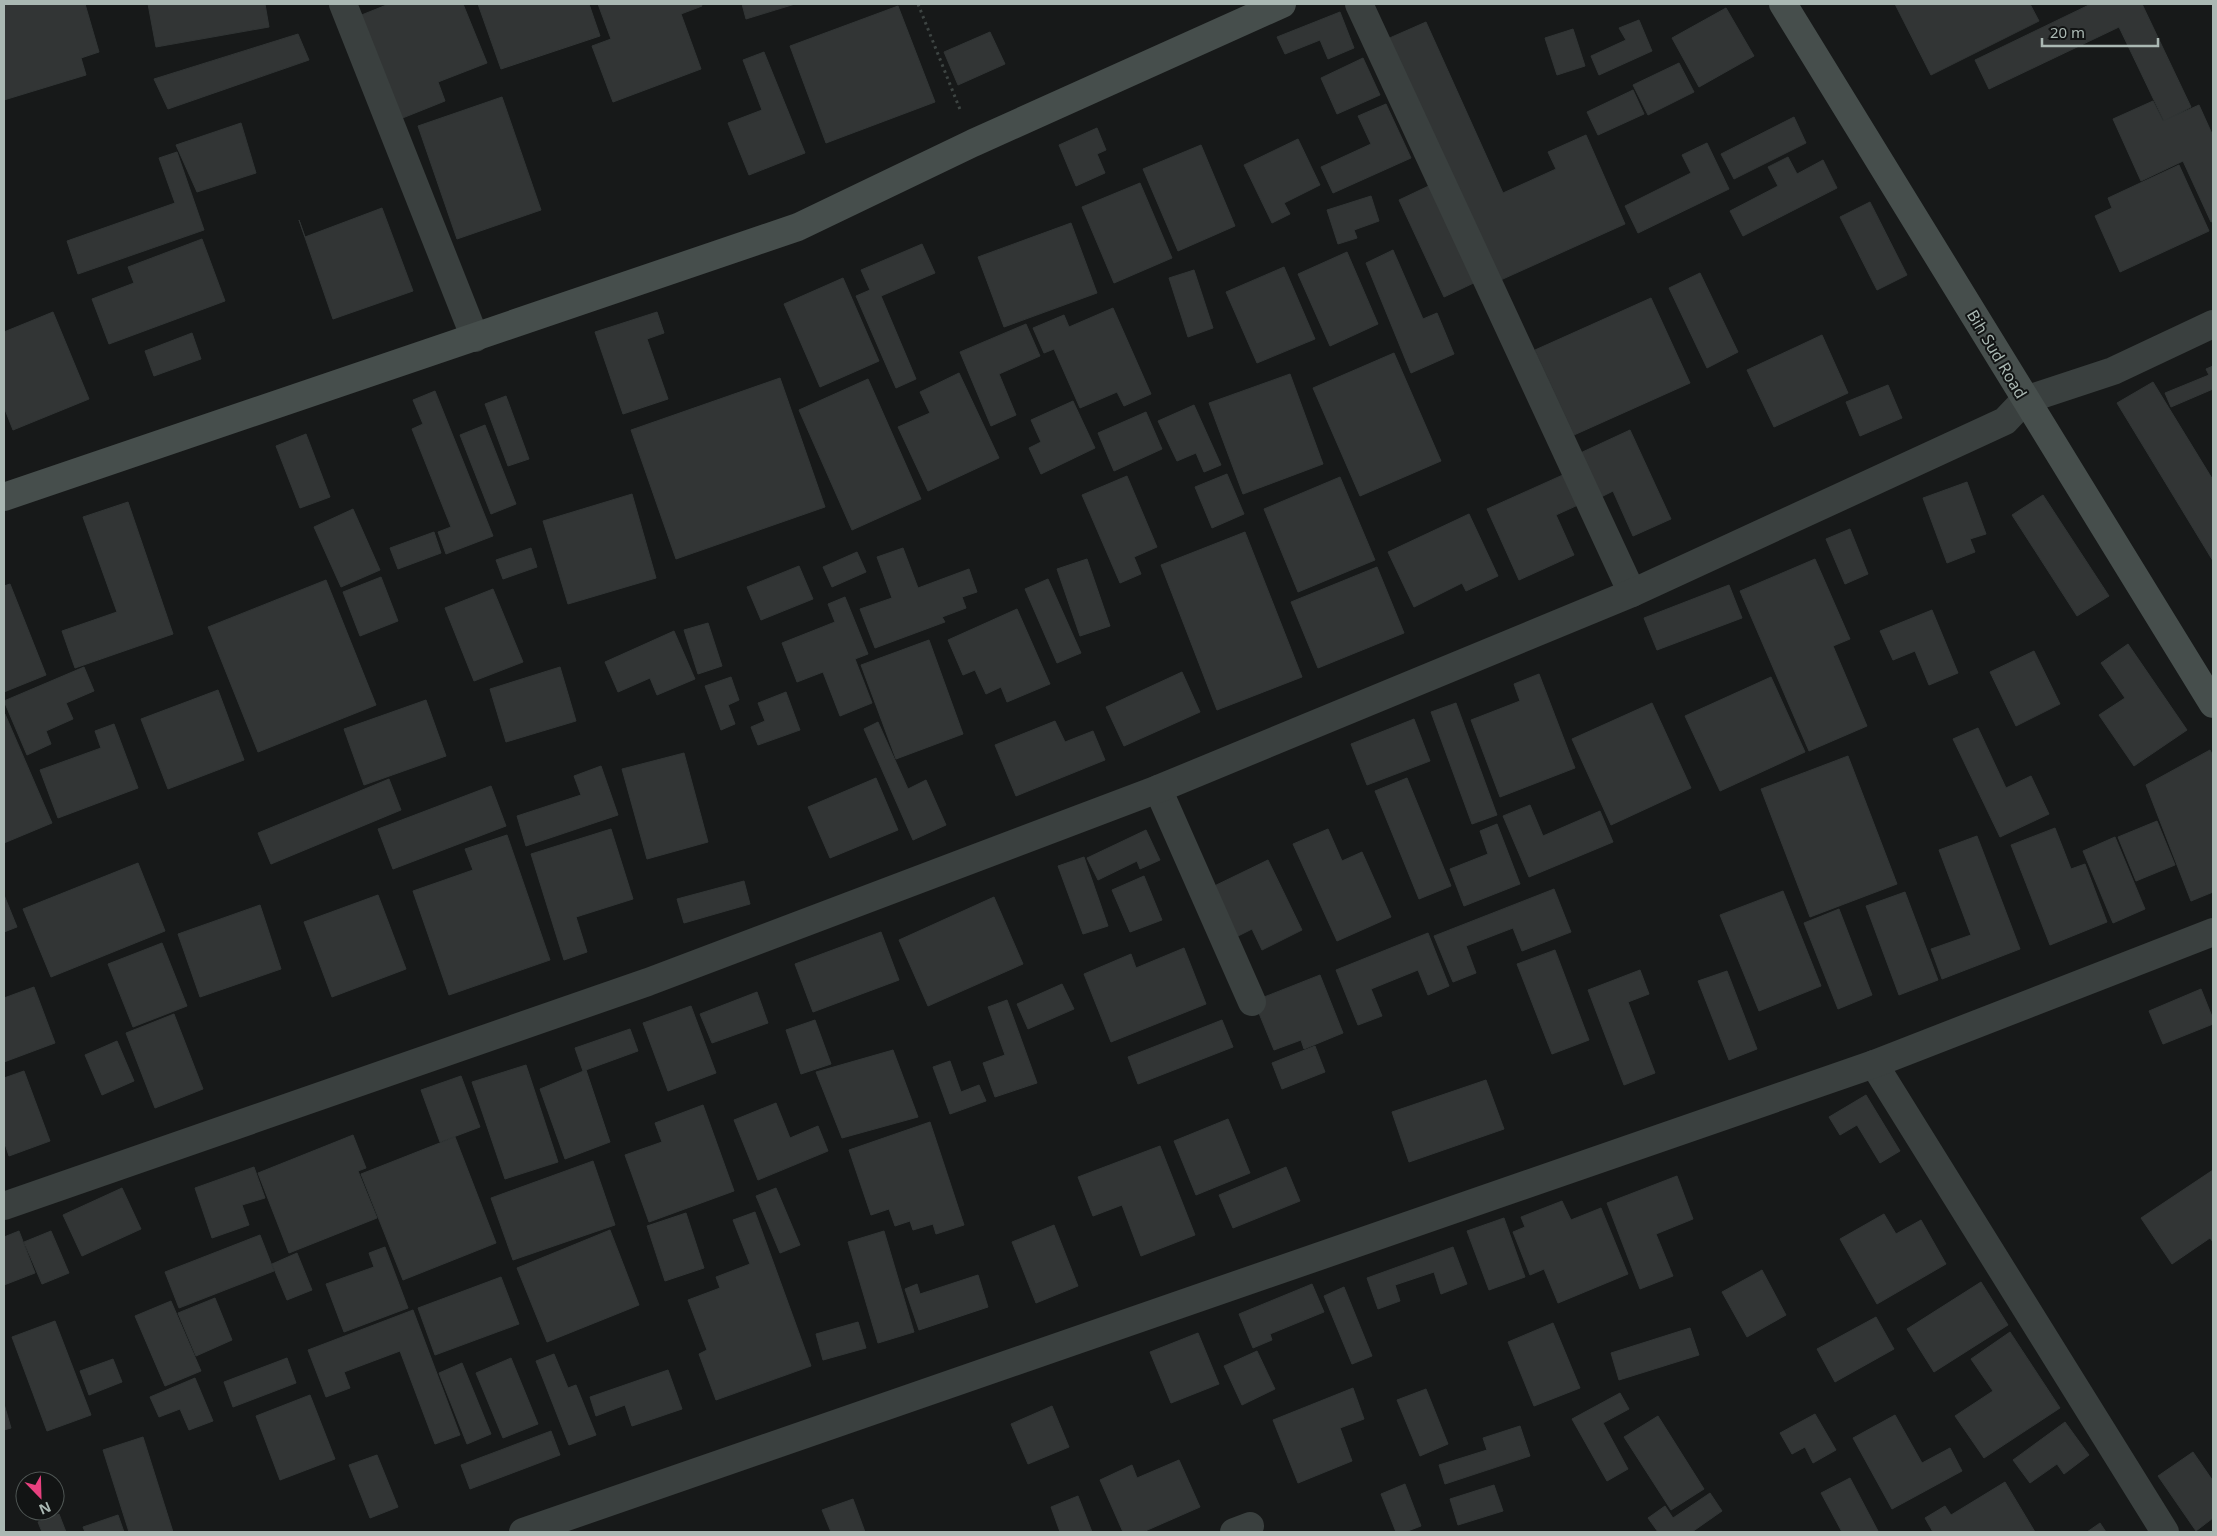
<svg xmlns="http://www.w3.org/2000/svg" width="2217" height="1536" font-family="'Noto Sans',sans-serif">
	<rect width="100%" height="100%" fill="#171919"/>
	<!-- building -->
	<g fill="#323535" stroke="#313535">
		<polygon points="4,4 85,4 99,52 81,58 86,75 4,100"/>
		<polygon points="148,4 265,4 269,27 156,47"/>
		<polygon points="389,4 463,4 487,63 438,82 445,101 400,119 359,16"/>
		<polygon points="478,4 589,4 600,36 501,69"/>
		<polygon points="598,4 701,4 702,6 681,14 701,69 613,102 592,46 611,39"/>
		<polygon points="742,4 795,4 746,19"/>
		<polygon points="1895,4 2030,4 2039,21 1931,75"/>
		<polygon points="2091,4 2142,4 2191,107 2164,121 2119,27 1989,89 1975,60"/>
		<polygon points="898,6 935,102 826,143 790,46"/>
		<polygon points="1726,8 1754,56 1699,87 1672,38"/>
		<polygon points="1340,12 1354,48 1328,59 1320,40 1285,54 1277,37"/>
		<polygon points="1639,20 1652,51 1599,75 1591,56 1626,40 1619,28"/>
		<polygon points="1426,22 1503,193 1556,169 1548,152 1586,135 1625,224 1494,283 1385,40"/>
		<polygon points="1573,29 1585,66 1557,75 1545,38"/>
		<polygon points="990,32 1005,64 958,85 944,52"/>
		<polygon points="298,34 309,60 168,109 154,79"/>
		<polygon points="764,52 805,153 749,175 728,123 762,110 743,60"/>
		<polygon points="1363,58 1380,95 1337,114 1321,78"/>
		<polygon points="1679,63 1694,92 1648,115 1633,85"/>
		<polygon points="1633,90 1644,114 1598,135 1587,112"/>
		<polygon points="502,97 541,210 457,239 418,126"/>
		<polygon points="2153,101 2163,121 2199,105 2213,136 2213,221 2211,222 2183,161 2141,181 2113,119"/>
		<polygon points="1386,104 1411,158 1333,193 1321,167 1371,144 1358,116"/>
		<polygon points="1794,117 1806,143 1734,179 1721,154"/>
		<polygon points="241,123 256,173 197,192 176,145"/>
		<polygon points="1097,128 1106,150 1097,154 1105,173 1076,186 1059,145"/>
		<polygon points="1298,139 1320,185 1284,203 1290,214 1272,223 1244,165"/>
		<polygon points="1707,143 1729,189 1638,233 1625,206 1691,173 1682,155"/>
		<polygon points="1201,145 1235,226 1178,251 1143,169"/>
		<polygon points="177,152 204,230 78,274 67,241 175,203 159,158"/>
		<polygon points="1788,157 1797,174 1823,160 1837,188 1743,236 1730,211 1778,186 1768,167"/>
		<polygon points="2179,165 2209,231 2120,272 2095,216 2112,208 2108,198"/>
		<polygon points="1140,183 1172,258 1114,283 1082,207"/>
		<polygon points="1435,183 1480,280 1444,297 1399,200"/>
		<polygon points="1371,196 1379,221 1354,230 1357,238 1338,244 1327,210"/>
		<polygon points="1870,202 1907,275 1877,290 1840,217"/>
		<polygon points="382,208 413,291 333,319 299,220 305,237"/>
		<polygon points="1071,223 1097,293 1004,327 978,257"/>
		<polygon points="202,239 225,301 109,344 92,299 134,283 128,267"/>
		<polygon points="922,244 935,273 881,296 916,379 896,388 856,296 870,290 861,270"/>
		<polygon points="1393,250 1423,319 1437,313 1454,354 1411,373 1366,263"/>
		<polygon points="1347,252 1378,324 1330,346 1298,274"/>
		<polygon points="1284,267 1315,339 1257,363 1226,292"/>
		<polygon points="1194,270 1213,328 1188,337 1169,278"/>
		<polygon points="1700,273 1738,352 1707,368 1669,288"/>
		<polygon points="843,278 879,361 820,387 784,304"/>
		<polygon points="1651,298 1690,383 1574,435 1535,350"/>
		<polygon points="1113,308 1151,394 1124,406 1117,392 1080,408 1054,349 1044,353 1033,328 1064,315 1069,327"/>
		<polygon points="53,312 89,399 13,430 4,407 4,332"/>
		<polygon points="657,312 664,333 647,339 668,399 623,414 595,332"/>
		<polygon points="1026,324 1040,356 999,374 1016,415 991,426 960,352"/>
		<polygon points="192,333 201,359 154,376 145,351"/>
		<polygon points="1822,335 1848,393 1774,427 1747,370"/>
		<polygon points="1394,353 1441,461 1360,496 1313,388"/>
		<polygon points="2213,366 2213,389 2171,407 2165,393 2209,375 2206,369"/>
		<polygon points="959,373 999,458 928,491 898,427 930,413 920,392"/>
		<polygon points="1290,374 1323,464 1243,494 1209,403"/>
		<polygon points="780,378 825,507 676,559 631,430"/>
		<polygon points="868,379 921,499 852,530 799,410"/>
		<polygon points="2153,382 2213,480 2213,561 2117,403"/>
		<polygon points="1888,385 1902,418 1860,436 1846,402"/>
		<polygon points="435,391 493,536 446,554 438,532 451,527 412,429 423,424 413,400"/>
		<polygon points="506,396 529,459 508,466 485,404"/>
		<polygon points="1073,401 1095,448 1041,474 1029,448 1041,442 1031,420"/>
		<polygon points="1194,405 1221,465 1204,472 1196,453 1177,461 1158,421"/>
		<polygon points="1146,412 1162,449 1114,471 1098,433"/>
		<polygon points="485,425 516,504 491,514 460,435"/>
		<polygon points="1630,430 1671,519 1633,536 1613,491 1597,499 1576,455"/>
		<polygon points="306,434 330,497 300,508 276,446"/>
		<polygon points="1227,474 1244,514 1212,528 1195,487"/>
		<polygon points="1565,474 1578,505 1556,515 1574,555 1519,580 1487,509"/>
		<polygon points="1127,476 1157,547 1134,557 1141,574 1120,583 1082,495"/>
		<polygon points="1340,477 1375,560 1298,592 1264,509"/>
		<polygon points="1967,482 1986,534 1970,539 1975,552 1947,563 1923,498"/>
		<polygon points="632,494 656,578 568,604 543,521"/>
		<polygon points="2043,495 2109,596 2077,616 2012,515"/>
		<polygon points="128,502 173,634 75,668 62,631 117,612 83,517"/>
		<polygon points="353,509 380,570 341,587 314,527"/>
		<polygon points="1469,514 1498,576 1466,591 1462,583 1414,607 1388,552"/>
		<polygon points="1850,529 1868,574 1845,584 1826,539"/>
		<polygon points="434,532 441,553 398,569 390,548"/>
		<polygon points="1245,532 1302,677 1217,710 1161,565"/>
		<polygon points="531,548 537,567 503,579 496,560"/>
		<polygon points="903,548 918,588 969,569 977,592 962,597 966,608 942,617 945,622 875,648 860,609 892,598 877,557"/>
		<polygon points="857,552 866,572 832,587 823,567"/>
		<polygon points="1087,559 1110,626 1080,636 1057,569"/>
		<polygon points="1815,559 1850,639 1833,646 1867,726 1809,751 1740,591"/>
		<polygon points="799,566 813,599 761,620 747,587"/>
		<polygon points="1377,567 1404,633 1318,668 1291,602"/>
		<polygon points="381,577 398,621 360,636 343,592"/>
		<polygon points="1048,579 1081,653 1057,663 1025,589"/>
		<polygon points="326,580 376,705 258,752 208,627"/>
		<polygon points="10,584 46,675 4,692 4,586"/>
		<polygon points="1729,585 1742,618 1657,650 1644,618"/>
		<polygon points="493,589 523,662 474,681 445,608"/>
		<polygon points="845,597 868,654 855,659 872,703 840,716 823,672 797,682 782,643 835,622 828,604"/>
		<polygon points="1017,609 1050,684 1007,702 1001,687 986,694 975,670 963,675 948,640"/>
		<polygon points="1932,610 1958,673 1929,685 1915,651 1893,660 1880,631"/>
		<polygon points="708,623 722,666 698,674 684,630"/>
		<polygon points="674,631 695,679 657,695 650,678 618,692 605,662"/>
		<polygon points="929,640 963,734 896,759 861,665"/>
		<polygon points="2128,644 2187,730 2134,766 2099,715 2125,698 2101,663"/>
		<polygon points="2034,651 2060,704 2016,726 1990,672"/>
		<polygon points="84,667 94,691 66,703 73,719 46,731 51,744 27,755 4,701"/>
		<polygon points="560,667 576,721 506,742 490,689"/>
		<polygon points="1182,672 1200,712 1124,746 1106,707"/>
		<polygon points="1539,674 1575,768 1500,797 1471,720 1520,701 1514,684"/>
		<polygon points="731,677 739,700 728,705 735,724 721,730 705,686"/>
		<polygon points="1771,677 1805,752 1720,791 1685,716"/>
		<polygon points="218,690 244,760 168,789 141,719"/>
		<polygon points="786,692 800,730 758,745 751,727 765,721 758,703"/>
		<polygon points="426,700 446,756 364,785 344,729"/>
		<polygon points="1456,703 1497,815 1472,824 1431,712"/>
		<polygon points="1652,703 1691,788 1611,825 1572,739"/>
		<polygon points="4,714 5,714 52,823 4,843"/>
		<polygon points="1414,719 1430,761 1367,785 1351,744"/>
		<polygon points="1055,721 1065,742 1093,731 1105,760 1016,796 995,745"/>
		<polygon points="878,722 908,789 926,780 946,825 913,840 864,729"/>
		<polygon points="114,724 138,788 58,818 40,770 101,748 95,731"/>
		<polygon points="1978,728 2006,788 2031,776 2049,814 2000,837 1953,739"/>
		<polygon points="2210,750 2213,756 2213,892 2191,901 2146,785"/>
		<polygon points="684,753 708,842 647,859 622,769"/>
		<polygon points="1848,756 1897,884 1810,917 1761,789"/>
		<polygon points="601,766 618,815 526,846 517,816 581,795 574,776"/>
		<polygon points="876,778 898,830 830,858 808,807"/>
		<polygon points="1407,778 1451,886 1419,899 1375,791"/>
		<polygon points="389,779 401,810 271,864 258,833"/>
		<polygon points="491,786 506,826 393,869 378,829"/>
		<polygon points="1530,805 1543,836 1600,811 1613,842 1529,877 1503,816"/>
		<polygon points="2157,821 2175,865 2136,881 2118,837"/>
		<polygon points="1497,824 1520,884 1464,906 1450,869 1488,854 1480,831"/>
		<polygon points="2055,828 2071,869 2085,864 2107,922 2050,945 2011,845"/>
		<polygon points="611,829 633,899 576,917 587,952 564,960 531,854"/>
		<polygon points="1328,829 1342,861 1362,852 1391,917 1337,941 1293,844"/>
		<polygon points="1146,830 1160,860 1140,869 1137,861 1098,880 1087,858"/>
		<polygon points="507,835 550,960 449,995 413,891 473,870 465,849"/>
		<polygon points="1977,836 2020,949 1942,979 1931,949 1971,935 1939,850"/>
		<polygon points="2115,837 2145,909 2113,923 2083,851"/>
		<polygon points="1084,857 1108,926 1083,934 1058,866"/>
		<polygon points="1268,860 1302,930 1262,950 1252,929 1230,940 1206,890"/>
		<polygon points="138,863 165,931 51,977 23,909"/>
		<polygon points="1144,876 1162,920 1130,932 1112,890"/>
		<polygon points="744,881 750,904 684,923 677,899"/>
		<polygon points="1554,889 1571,932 1522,951 1513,928 1466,946 1476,973 1453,982 1434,936"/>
		<polygon points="1783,891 1821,986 1759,1011 1720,915"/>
		<polygon points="1905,892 1938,980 1899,995 1866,906"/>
		<polygon points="4,895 17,927 4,932"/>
		<polygon points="378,895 406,969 332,997 304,922"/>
		<polygon points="994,897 1023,964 928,1006 899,940"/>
		<polygon points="260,905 281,969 200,997 178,934"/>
		<polygon points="1839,909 1872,995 1838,1009 1804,923"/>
		<polygon points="881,932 899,980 813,1012 795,964"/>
		<polygon points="1428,933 1449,986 1428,995 1418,970 1371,989 1382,1016 1358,1025 1336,970"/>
		<polygon points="162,943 187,1006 133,1027 108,964"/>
		<polygon points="1184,948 1206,1004 1111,1042 1084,974 1131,954 1136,968"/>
		<polygon points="1555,950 1589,1040 1552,1054 1517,964"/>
		<polygon points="1640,970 1649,994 1628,1002 1655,1073 1624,1085 1588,990"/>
		<polygon points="1727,971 1757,1049 1729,1060 1698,981"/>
		<polygon points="1320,975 1343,1033 1304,1049 1301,1040 1274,1050 1254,1001"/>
		<polygon points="1062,984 1074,1009 1028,1029 1017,1004"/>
		<polygon points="34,987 55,1043 4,1062 4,998"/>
		<polygon points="2201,989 2213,1019 2213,1024 2163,1044 2149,1011"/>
		<polygon points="757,992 768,1023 712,1043 700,1014"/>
		<polygon points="1007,1000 1037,1083 995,1097 983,1063 1005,1055 988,1007"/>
		<polygon points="691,1006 716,1073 668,1091 643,1023"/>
		<polygon points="174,1014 203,1089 155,1108 126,1033"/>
		<polygon points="815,1020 831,1064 801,1074 786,1030"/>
		<polygon points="1222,1020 1233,1047 1138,1084 1128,1057"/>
		<polygon points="630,1029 638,1051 583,1071 575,1048"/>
		<polygon points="117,1041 134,1081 102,1095 85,1055"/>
		<polygon points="1315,1046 1325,1072 1282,1089 1272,1063"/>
		<polygon points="893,1050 918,1117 842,1138 816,1072"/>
		<polygon points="950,1061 961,1092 979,1085 986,1101 950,1114 933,1067"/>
		<polygon points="526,1065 558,1162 505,1179 472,1082"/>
		<polygon points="586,1070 610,1142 565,1159 540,1089"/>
		<polygon points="24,1071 50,1141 9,1156 4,1141 4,1078"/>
		<polygon points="461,1076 480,1127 440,1142 421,1090"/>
		<polygon points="1486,1080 1504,1129 1409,1162 1392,1112"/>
		<polygon points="1866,1095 1900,1151 1880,1163 1857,1125 1840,1135 1829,1117"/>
		<polygon points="776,1103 790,1138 818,1126 828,1151 758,1180 734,1120"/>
		<polygon points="703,1105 734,1191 649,1222 625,1155 662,1142 655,1123"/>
		<polygon points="1228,1119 1250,1173 1196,1195 1174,1141"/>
		<polygon points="930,1122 964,1225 936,1234 933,1224 913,1230 910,1221 895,1226 889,1209 871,1215 849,1150"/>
		<polygon points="353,1135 366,1168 358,1171 377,1218 289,1253 258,1173"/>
		<polygon points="455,1137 496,1243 403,1280 361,1174"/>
		<polygon points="1160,1146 1195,1235 1141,1256 1122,1205 1093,1216 1078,1177"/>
		<polygon points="593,1161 615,1225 513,1260 491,1198"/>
		<polygon points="254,1167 265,1198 242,1205 249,1225 212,1238 195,1188"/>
		<polygon points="1286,1167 1300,1201 1233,1228 1219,1195"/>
		<polygon points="2213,1170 2213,1242 2210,1238 2172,1264 2141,1218"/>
		<polygon points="1677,1176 1693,1219 1656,1234 1673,1276 1640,1289 1607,1203"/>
		<polygon points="122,1188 141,1229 82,1256 63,1215"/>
		<polygon points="776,1188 800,1245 780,1253 756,1196"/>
		<polygon points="1562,1201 1571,1220 1601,1208 1628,1274 1558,1303 1544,1269 1530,1275 1513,1232 1525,1227 1521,1217"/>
		<polygon points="755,1212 811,1366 716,1400 699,1354 707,1350 688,1300 720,1288 716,1277 750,1264 733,1220"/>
		<polygon points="686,1213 704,1268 665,1281 647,1226"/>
		<polygon points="1884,1214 1896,1234 1921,1220 1946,1264 1877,1304 1840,1239"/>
		<polygon points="1504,1218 1525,1277 1489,1290 1467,1231"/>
		<polygon points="1054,1225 1078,1286 1036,1303 1012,1242"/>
		<polygon points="610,1230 639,1305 547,1342 517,1268"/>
		<polygon points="19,1231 35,1273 4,1285 4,1237"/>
		<polygon points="51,1231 69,1273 42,1284 24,1242"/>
		<polygon points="884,1231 914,1332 878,1343 848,1242"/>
		<polygon points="260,1235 274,1271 179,1308 165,1272"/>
		<polygon points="385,1247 408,1308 344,1332 326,1284 374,1267 369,1253"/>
		<polygon points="1453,1247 1467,1284 1441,1294 1434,1272 1395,1285 1400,1301 1378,1309 1367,1278"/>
		<polygon points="297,1253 312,1290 287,1300 272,1264"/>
		<polygon points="1762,1270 1786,1315 1747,1337 1722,1292"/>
		<polygon points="978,1275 988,1307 919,1330 905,1289 917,1284 920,1294"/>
		<polygon points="501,1277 519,1324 435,1355 418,1308"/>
		<polygon points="1981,1282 2008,1325 1934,1372 1907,1329"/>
		<polygon points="1312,1284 1324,1312 1270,1334 1272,1340 1253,1348 1239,1314"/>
		<polygon points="1344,1287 1372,1356 1352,1364 1324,1296"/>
		<polygon points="215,1298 232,1340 196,1356 178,1313"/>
		<polygon points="171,1301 201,1371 165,1386 135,1316"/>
		<polygon points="413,1310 460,1435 435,1444 400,1351 344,1372 350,1388 326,1397 308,1350"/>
		<polygon points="1876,1317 1894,1349 1835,1382 1817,1349"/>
		<polygon points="55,1321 91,1415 47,1431 12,1337"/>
		<polygon points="858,1322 866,1348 823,1360 816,1334"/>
		<polygon points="1553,1323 1580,1388 1534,1406 1508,1342"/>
		<polygon points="1690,1328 1699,1355 1619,1380 1611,1353"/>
		<polygon points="2010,1332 2060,1408 1984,1458 1955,1416 1993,1391 1971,1359"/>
		<polygon points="1198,1333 1219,1384 1171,1403 1150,1352"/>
		<polygon points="1257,1351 1275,1389 1242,1405 1224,1366"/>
		<polygon points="554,1354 568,1388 576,1385 596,1435 569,1445 536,1361"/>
		<polygon points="287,1358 296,1383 233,1407 224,1382"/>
		<polygon points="511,1358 538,1424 503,1438 476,1373"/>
		<polygon points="113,1359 122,1382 89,1395 80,1371"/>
		<polygon points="462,1363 491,1434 467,1444 439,1373"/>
		<polygon points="668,1370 682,1409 632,1426 625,1405 596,1416 590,1397"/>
		<polygon points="195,1378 213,1421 189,1430 180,1409 159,1417 150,1397"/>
		<polygon points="1353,1388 1364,1419 1340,1428 1352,1461 1298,1483 1273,1420"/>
		<polygon points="1426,1389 1448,1444 1420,1456 1397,1400"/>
		<polygon points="1620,1393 1629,1409 1603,1423 1628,1469 1607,1481 1572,1419"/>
		<polygon points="310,1395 335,1459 280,1480 256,1416"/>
		<polygon points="4,1404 11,1428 4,1430"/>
		<polygon points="1052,1406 1069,1447 1028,1464 1011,1424"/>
		<polygon points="1815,1414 1836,1450 1813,1463 1805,1447 1792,1454 1780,1433"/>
		<polygon points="1895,1415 1922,1463 1950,1448 1962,1471 1892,1509 1853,1438"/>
		<polygon points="1658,1416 1704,1489 1671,1510 1624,1437"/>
		<polygon points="2065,1422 2089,1455 2064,1474 2057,1464 2030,1483 2013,1460"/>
		<polygon points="1520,1426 1530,1456 1445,1484 1439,1465 1487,1450 1483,1438"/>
		<polygon points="551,1431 560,1455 470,1489 461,1465"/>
		<polygon points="143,1437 173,1532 129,1532 103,1450"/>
		<polygon points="2193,1452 2213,1481 2213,1518 2196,1531 2158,1476"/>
		<polygon points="377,1455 398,1507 370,1518 349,1465"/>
		<polygon points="1179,1460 1200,1507 1143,1532 1123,1532 1100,1480 1132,1465 1137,1478"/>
		<polygon points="1850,1478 1878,1531 1877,1532 1842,1532 1821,1493"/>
		<polygon points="2005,1482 2035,1532 1933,1532 1925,1518 1945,1506 1951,1515"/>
		<polygon points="1405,1484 1421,1526 1405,1532 1396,1532 1381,1494"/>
		<polygon points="1494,1485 1503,1511 1458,1525 1450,1499"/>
		<polygon points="1710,1493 1722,1511 1692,1532 1658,1532 1648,1518 1665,1506 1673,1518"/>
		<polygon points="1078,1496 1092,1532 1060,1532 1051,1507"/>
		<polygon points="853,1499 865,1532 831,1532 822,1510"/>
		<polygon points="59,1514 66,1532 42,1532 38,1522"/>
		<polygon points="118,1515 124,1532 85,1532 83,1527"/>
		<polygon points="2100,1523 2106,1532 2087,1532"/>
	</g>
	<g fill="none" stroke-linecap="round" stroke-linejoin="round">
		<!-- path -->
		<polyline stroke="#3e4543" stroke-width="3" stroke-dasharray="2.5 4" stroke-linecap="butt" points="918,4 961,112"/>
		<!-- street -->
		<g stroke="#3a403f" stroke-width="28">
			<polyline points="343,4 475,338"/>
			<polyline points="1359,4 1632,593"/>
			<polyline points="1158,789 1252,1002"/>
			<polyline points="1874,1064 2165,1532"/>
			<polyline points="4,1206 648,982 1158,789 1632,593 2005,421 2025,400 2113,371 2213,324"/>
			<polyline points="523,1532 1874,1064 2213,932"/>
			<polyline points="1234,1532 1250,1526"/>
		</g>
		<!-- secondary -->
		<g stroke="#464e4c" stroke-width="28">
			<polyline points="1783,4 2213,704"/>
			<polyline points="4,497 798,227 973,143 1282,4"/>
		</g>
	</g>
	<g text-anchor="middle" stroke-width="4" stroke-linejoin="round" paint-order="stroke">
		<!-- street labels -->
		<g font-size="16" fill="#aab8b3" stroke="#121414">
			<text transform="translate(1997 354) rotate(59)" y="6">Bih Sud Road</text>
		</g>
	</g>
	<!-- border -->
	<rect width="2217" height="1536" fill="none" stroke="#aab8b3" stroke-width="10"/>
	<!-- north arrow -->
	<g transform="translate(40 1496) rotate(157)"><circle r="24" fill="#121414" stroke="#4f5654"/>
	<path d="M0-4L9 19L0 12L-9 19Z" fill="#e7417f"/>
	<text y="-8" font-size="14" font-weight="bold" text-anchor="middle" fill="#aab8b3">N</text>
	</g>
	<!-- scale -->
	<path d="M2042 38v8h116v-8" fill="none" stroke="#aab8b3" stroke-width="2.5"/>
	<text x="2050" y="38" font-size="15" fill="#aab8b3" stroke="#121414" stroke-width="4" paint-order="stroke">20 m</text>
</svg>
